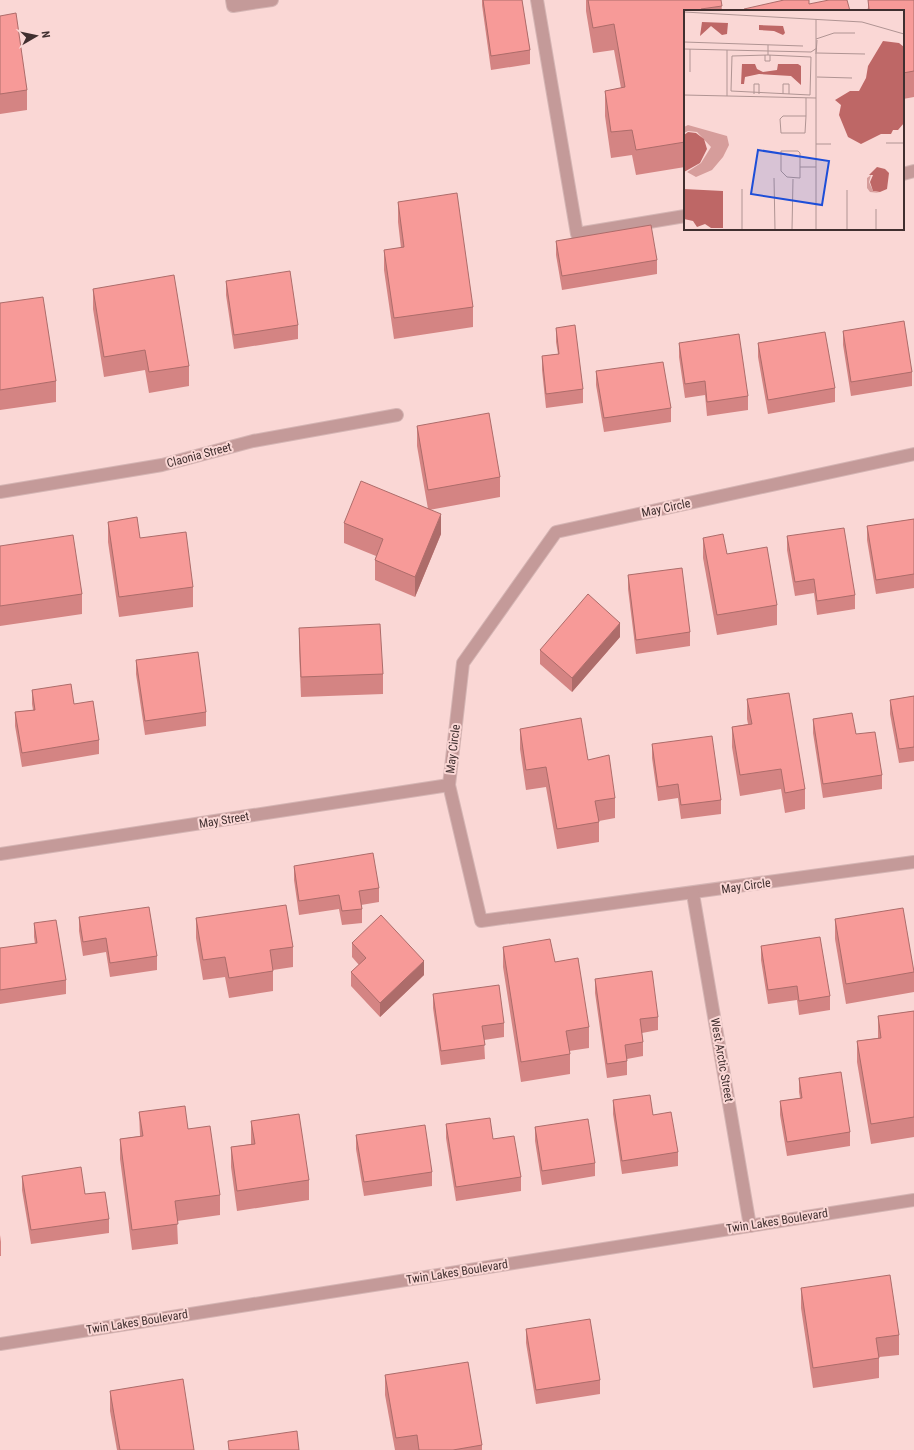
<svg xmlns="http://www.w3.org/2000/svg" width="914" height="1450" font-family="'Roboto Condensed',sans-serif">
	<rect width="100%" height="100%" fill="#fad7d5"/>
	<g fill="none" stroke-linecap="round" stroke-linejoin="round">
		<defs>
			<g id="lane">
				<polyline points="232,0 233,6 272,0"/>
				<polyline points="537,0 577,234 685,216"/>
				<polyline points="903,174 914,171"/>
			</g>
			<g id="street">
				<polyline points="914,454 556,532 463,663 449,785 481,921 914,862"/>
				<polyline points="0,492 162,465 253,441 397,415"/>
				<polyline points="0,854 449,785"/>
				<polyline points="693,894 750,1226"/>
				<polyline points="0,1344 914,1200"/>
			</g>
		</defs>
		<!-- lane casing -->
		<use href="#lane" stroke="#d5b5b4" stroke-width="14"/>
		<!-- street casing -->
		<use href="#street" stroke="#d5b5b4" stroke-width="14"/>
		<!-- lane -->
		<use href="#lane" stroke="#c49a99" stroke-width="12"/>
		<!-- street -->
		<use href="#street" stroke="#c49a99" stroke-width="12"/>
	</g>
	<!-- wall -->
	<g fill="#d48483">
		<polygon points="482,0 522,0 530,50 530,64 491,70 482,5"/>
		<polygon points="586,0 721,0 722,11 685,11 685,167 636,175 632,155 611,158 605,116 605,91 621,88 614,50 593,53 586,11"/>
		<polygon points="868,0 914,0 914,97 903,99 903,11 868,9"/>
		<polygon points="0,16 27,90 27,110 0,114"/>
		<polygon points="398,202 473,307 473,327 394,339 384,270 384,250 401,248 398,222"/>
		<polygon points="556,241 657,260 657,274 562,290 556,255"/>
		<polygon points="226,281 298,325 298,339 234,349 226,295"/>
		<polygon points="93,289 189,366 189,386 149,393 145,370 104,377 93,309"/>
		<polygon points="0,303 56,381 56,402 0,410"/>
		<polygon points="556,328 583,389 583,403 546,408 542,370 542,356 558,354 556,342"/>
		<polygon points="843,331 912,372 912,386 851,396 843,345"/>
		<polygon points="679,343 748,396 748,410 707,416 705,395 685,398 679,357"/>
		<polygon points="758,343 835,388 835,402 768,414 758,357"/>
		<polygon points="596,371 671,408 671,422 604,432 596,385"/>
		<polygon points="417,426 500,477 500,497 429,510 441,534 415,597 375,580 375,560 376,556 344,543 344,523 428,509 417,446"/>
		<polygon points="914,519 914,588 876,594 867,540 867,526"/>
		<polygon points="108,522 140,538 193,587 193,607 119,617 108,542"/>
		<polygon points="787,536 855,595 855,609 817,615 814,593 795,596 787,550"/>
		<polygon points="703,538 727,554 777,605 777,625 717,635 703,558"/>
		<polygon points="0,546 82,594 82,614 0,626"/>
		<polygon points="628,575 690,632 690,646 636,654 628,589"/>
		<polygon points="299,628 383,674 383,694 301,697 299,648"/>
		<polygon points="620,637 572,692 540,664 540,650"/>
		<polygon points="136,660 206,712 206,726 145,735 136,674"/>
		<polygon points="32,690 74,704 99,740 99,754 22,767 15,726 15,712 33,710 32,704"/>
		<polygon points="914,696 914,761 899,763 890,714 890,700"/>
		<polygon points="747,699 805,789 805,809 785,813 781,789 740,796 732,747 732,727 748,724 747,719"/>
		<polygon points="813,719 856,734 882,775 882,789 823,798 813,733"/>
		<polygon points="520,729 588,760 615,798 615,818 599,821 599,842 557,849 546,787 526,790 520,749"/>
		<polygon points="652,744 721,800 721,814 681,819 678,798 658,801 652,758"/>
		<polygon points="294,866 379,888 379,902 361,905 362,909 362,923 342,925 339,909 299,915 294,880"/>
		<polygon points="79,917 157,956 157,970 110,977 106,952 83,956 79,931"/>
		<polygon points="196,918 293,947 293,967 273,970 273,991 229,998 225,977 203,980 196,938"/>
		<polygon points="835,919 914,972 914,992 846,1004 835,939"/>
		<polygon points="34,923 66,980 66,994 0,1004 0,948 35,944 34,937"/>
		<polygon points="352,943 424,975 380,1017 351,986 351,972 359,965 352,957"/>
		<polygon points="761,946 830,996 830,1010 799,1015 797,1000 768,1004 761,960"/>
		<polygon points="503,947 555,962 589,1027 589,1048 569,1051 570,1054 570,1074 521,1082 503,967"/>
		<polygon points="595,979 658,1017 658,1030 642,1033 643,1042 643,1056 627,1059 627,1075 607,1078 595,993"/>
		<polygon points="433,994 504,1023 504,1037 484,1040 485,1059 441,1065 433,1008"/>
		<polygon points="914,1011 914,1137 871,1144 857,1062 857,1041 878,1038 878,1016"/>
		<polygon points="799,1078 850,1132 850,1146 787,1156 780,1115 780,1101 800,1098 799,1092"/>
		<polygon points="613,1100 678,1152 678,1166 622,1174 613,1114"/>
		<polygon points="139,1112 220,1195 220,1215 177,1221 178,1244 132,1250 120,1159 120,1139 140,1136"/>
		<polygon points="251,1121 309,1180 309,1200 237,1211 231,1167 231,1147 251,1144"/>
		<polygon points="446,1124 493,1139 521,1177 521,1191 456,1201 446,1138"/>
		<polygon points="535,1127 595,1163 595,1176 542,1185 535,1141"/>
		<polygon points="356,1135 432,1172 432,1186 364,1196 356,1149"/>
		<polygon points="22,1176 85,1194 109,1219 109,1233 31,1244 22,1190"/>
		<polygon points="0,1235 1,1242 1,1256 0,1256"/>
		<polygon points="801,1288 899,1335 899,1355 879,1357 879,1378 813,1388 801,1308"/>
		<polygon points="526,1329 600,1380 600,1394 536,1404 526,1343"/>
		<polygon points="385,1375 482,1445 482,1450 395,1450 385,1395"/>
		<polygon points="110,1391 194,1450 117,1450 110,1411"/>
	</g>
	<!-- shaded-wall -->
	<g fill="#ad6c6a">
		<polygon points="441,514 441,534 415,597 415,577"/>
		<polygon points="620,623 620,637 572,692 572,678"/>
		<polygon points="424,961 424,975 380,1017 380,1003"/>
	</g>
	<!-- building -->
	<g fill="#f79a98" stroke="#ad6c6a">
		<polygon points="483,0 522,0 530,50 491,56"/>
		<polygon points="588,0 721,0 722,6 701,9 701,11 685,11 685,142 636,150 632,130 611,132 605,91 625,87 614,24 593,28"/>
		<polygon points="784,0 809,0 809,4 829,0 847,0 850,11 744,11 744,9"/>
		<polygon points="868,0 914,0 914,71 903,73 903,11 859,11 869,9"/>
		<polygon points="16,13 27,90 0,94 0,16"/>
		<polygon points="457,193 473,307 394,318 384,250 404,247 398,202"/>
		<polygon points="651,225 657,260 562,276 556,241"/>
		<polygon points="290,271 298,325 234,335 226,281"/>
		<polygon points="174,275 189,366 149,372 145,350 104,357 93,289"/>
		<polygon points="43,297 56,381 0,390 0,303"/>
		<polygon points="904,321 912,372 851,382 843,331"/>
		<polygon points="575,325 583,389 546,394 542,356 559,354 556,328"/>
		<polygon points="825,332 835,388 768,400 758,343"/>
		<polygon points="739,334 748,396 707,402 705,381 685,384 679,343"/>
		<polygon points="663,362 671,408 604,418 596,371"/>
		<polygon points="489,413 500,477 428,490 417,426"/>
		<polygon points="361,481 441,514 415,577 375,560 383,539 344,523"/>
		<polygon points="137,517 140,538 186,532 193,587 119,597 108,522"/>
		<polygon points="914,519 914,574 876,580 867,526"/>
		<polygon points="844,528 855,595 817,601 814,579 795,582 787,536"/>
		<polygon points="723,534 727,554 767,547 777,605 717,615 703,538"/>
		<polygon points="73,535 82,594 0,606 0,546"/>
		<polygon points="682,568 690,632 636,640 628,575"/>
		<polygon points="588,594 620,623 572,678 540,650"/>
		<polygon points="380,624 383,674 301,677 299,628"/>
		<polygon points="198,652 206,712 145,721 136,660"/>
		<polygon points="71,684 74,704 93,701 99,740 22,753 15,712 35,710 32,690"/>
		<polygon points="789,693 805,789 785,793 781,769 740,775 732,727 752,724 747,699"/>
		<polygon points="914,696 914,747 899,749 890,700"/>
		<polygon points="852,713 856,734 875,732 882,775 823,784 813,719"/>
		<polygon points="581,718 588,760 609,755 615,798 595,801 599,822 557,829 546,767 526,770 520,729"/>
		<polygon points="712,736 721,800 681,805 678,784 658,787 652,744"/>
		<polygon points="373,853 379,888 359,891 362,909 342,911 339,895 299,901 294,866"/>
		<polygon points="286,905 293,947 270,950 273,971 229,978 225,957 203,960 196,918"/>
		<polygon points="149,907 157,956 110,963 106,938 83,942 79,917"/>
		<polygon points="903,908 914,972 846,984 835,919"/>
		<polygon points="381,915 424,961 380,1003 351,972 366,958 352,943"/>
		<polygon points="56,920 66,980 0,990 0,948 37,943 34,923"/>
		<polygon points="820,937 830,996 799,1001 797,986 768,990 761,946"/>
		<polygon points="550,939 555,962 578,958 589,1027 566,1031 570,1054 521,1062 503,947"/>
		<polygon points="652,971 658,1017 640,1019 643,1042 625,1045 627,1061 607,1064 595,979"/>
		<polygon points="499,985 504,1023 482,1026 485,1045 441,1051 433,994"/>
		<polygon points="914,1011 914,1117 871,1124 857,1041 881,1038 878,1016"/>
		<polygon points="841,1072 850,1132 787,1142 780,1101 802,1098 799,1078"/>
		<polygon points="650,1095 653,1115 671,1112 678,1152 622,1161 613,1100"/>
		<polygon points="185,1106 188,1129 210,1126 220,1195 175,1201 178,1224 132,1230 120,1139 143,1136 139,1112"/>
		<polygon points="299,1114 309,1180 237,1191 231,1147 255,1144 251,1121"/>
		<polygon points="490,1118 493,1139 514,1136 521,1177 456,1187 446,1124"/>
		<polygon points="588,1119 595,1163 542,1171 535,1127"/>
		<polygon points="425,1125 432,1172 364,1182 356,1135"/>
		<polygon points="81,1167 85,1194 105,1192 109,1219 31,1230 22,1176"/>
		<polygon points="890,1275 899,1335 876,1338 879,1358 813,1368 801,1288"/>
		<polygon points="590,1319 600,1380 536,1390 526,1329"/>
		<polygon points="468,1362 482,1445 453,1450 419,1450 417,1435 396,1438 385,1375"/>
		<polygon points="183,1379 194,1450 120,1450 110,1391"/>
		<polygon points="297,1431 299,1450 229,1450 228,1441"/>
	</g>
	<g text-anchor="middle" stroke-width="4" stroke-linejoin="round" paint-order="stroke">
		<!-- street labels -->
		<g font-size="12" fill="#402f2f" stroke="#fad7d5">
			<text transform="translate(199 455) rotate(-15)" y="4">Claonia Street</text>
			<text transform="translate(666 508) rotate(-12)" y="4">May Circle</text>
			<text transform="translate(453 749) rotate(-83)" y="4">May Circle</text>
			<text transform="translate(224 820) rotate(-9)" y="4">May Street</text>
			<text transform="translate(746 886) rotate(-8)" y="4">May Circle</text>
			<text transform="translate(722 1060) rotate(80)" y="4">West Arctic Street</text>
			<text transform="translate(777 1221) rotate(-9)" y="4">Twin Lakes Boulevard</text>
			<text transform="translate(457 1272) rotate(-9)" y="4">Twin Lakes Boulevard</text>
			<text transform="translate(137 1322) rotate(-9)" y="4">Twin Lakes Boulevard</text>
		</g>
	</g>
	<!-- overview -->
	<g transform="translate(684 10)">
		<rect width="220" height="220" fill="#fad7d5"/>
		<path d="M4,115L43,126L45,135L39,147L28,160L12,167L3,162L17,153L27,137L13,122L4,121L0,123V117ZM187,165L185,172L189,181L196,183L186,182L183,178V168Z" fill="#d69d9b"/>
		<path d="M18,12L44,13L43,24L38,25L27,16L16,26ZM75,15L99,16L101,23L99,25L90,21L75,20ZM199,31L215,33L220,37V113L214,120H209L207,124H197L177,134L164,127L155,105L157,95L151,90L166,81H175L182,68L184,56ZM58,54H71L73,59L79,62L93,60L94,54H114L117,56V75L107,66L75,64L61,67L60,74H57ZM4,122L12,123L20,129L23,139L16,153L0,162V125ZM193,157L201,159L205,163L203,179L196,182L189,181L186,172L189,165H185ZM0,179L39,181V218H27L21,214L13,217L9,211L0,209Z" fill="#be6766"/>
		<path fill="none" stroke="#b09493" stroke-width="1" d="M0,2L178,12L220,24M132,29L150,23H171M0,32L119,36M0,39L127,42L133,38M133,43L181,44M132,44L133,30M81,45V51H86V45M84,45L127,47L126,85L47,81L48,46L84,45V35M6,62V39M133,67L168,68M70,84V74H75V84M99,84V74H105V84M0,85L132,88M43,86V40M122,88V106M99,106H122L121,123H97L96,109ZM202,133H220M132,134H147M97,141H114L116,143V168L103,167L97,161ZM116,157H132M90,168L91,220M163,180V220M192,199V220M58,220V179M108,220L109,169M132,220V9"/>
		<path fill="#1d4ed8" fill-opacity="0.15" stroke="#1d4ed8" stroke-width="2" d="M74,140L145,151L138,195L67,184Z"/>
		<rect width="220" height="220" fill="none" stroke="#402f2f" stroke-width="2"/>
	</g>
	<!-- north arrow -->
	<g transform="translate(36 36) rotate(81)" stroke="#fad7d5" stroke-width="3" paint-order="stroke">
	<path d="M0-3L7 15L0 10L-7 15Z" fill="#402f2f"/>
	<text y="-6" font-size="11" font-weight="bold" text-anchor="middle" fill="#402f2f">N</text>
	</g>
</svg>
